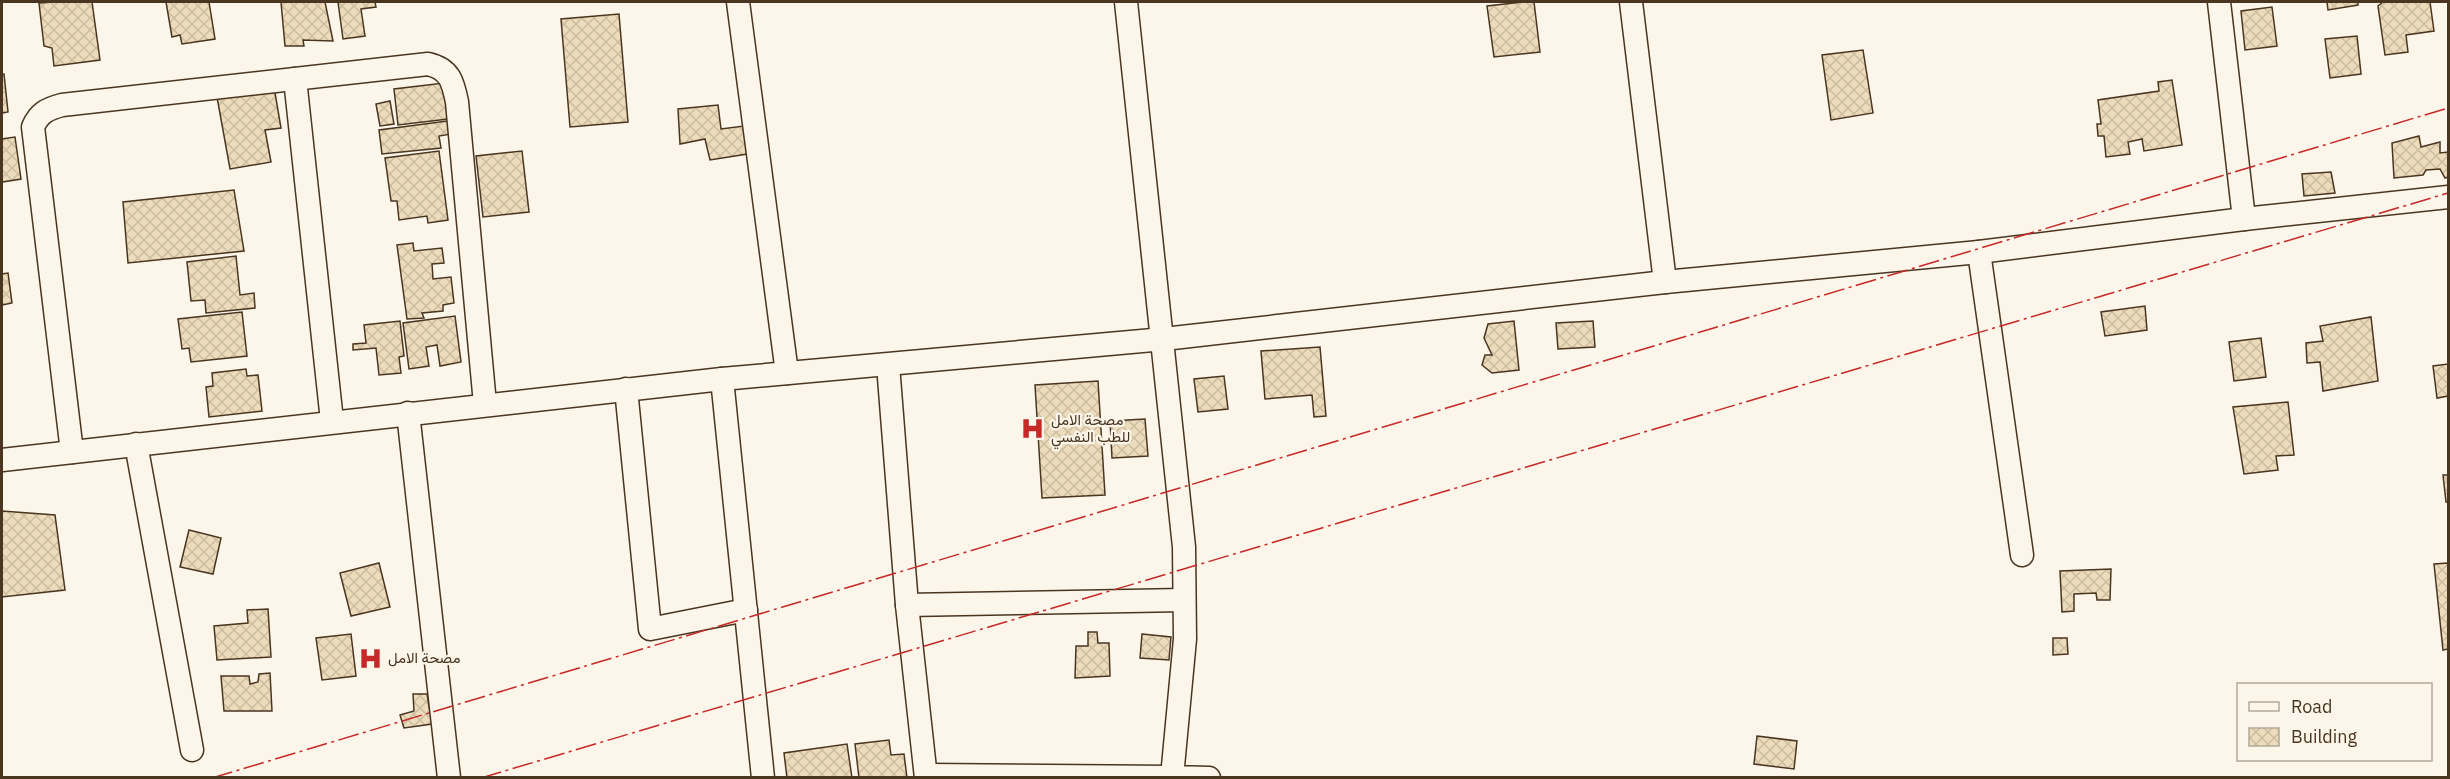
<svg xmlns="http://www.w3.org/2000/svg" width="2450" height="779" font-family="'IBM Plex Sans',Vazirmatn,sans-serif">
	<defs>
		<pattern id="building-cross-hatch" width="8" height="8" patternUnits="userSpaceOnUse" patternTransform="scale(1.5)"><rect width="8" height="8" fill="#ecdcbc"/><path d="M0 0l8 8M0 8l8-8" fill="none" stroke="#ccbda1"/></pattern>
	</defs>
	<rect width="100%" height="100%" fill="#fbf6e9"/>
	<!-- building -->
	<g fill="url(#building-cross-hatch)" stroke="#4a3520" stroke-width="1.5">
		<polygon points="54,2 92,2 100,60 54,66 52,48 44,46 39,3"/>
		<polygon points="166,2 209,2 215,39 182,44 180,35 172,37"/>
		<polygon points="281,2 325,2 333,41 303,40 304,46 285,46"/>
		<polygon points="338,2 375,2 376,7 361,9 365,36 343,39"/>
		<polygon points="1523,2 1534,2 1540,52 1494,57 1487,6"/>
		<polygon points="2327,2 2358,2 2358,5 2328,10"/>
		<polygon points="2383,2 2430,2 2434,31 2406,35 2408,52 2385,55 2378,6"/>
		<polygon points="2272,7 2277,46 2245,50 2241,11"/>
		<polygon points="619,14 628,122 570,127 561,19"/>
		<polygon points="2357,36 2361,74 2330,78 2325,39"/>
		<polygon points="1863,50 1873,113 1831,120 1822,55"/>
		<polygon points="2,74 4,74 8,112 2,113"/>
		<polygon points="2172,80 2182,145 2144,151 2142,139 2128,142 2130,154 2106,157 2104,136 2098,136 2097,124 2101,124 2098,100 2159,91 2158,82"/>
		<polygon points="444,83 448,119 398,125 394,89"/>
		<polygon points="274,87 281,128 265,130 271,162 230,169 217,97"/>
		<polygon points="390,101 394,124 380,126 376,104"/>
		<polygon points="718,105 721,129 744,126 747,154 710,160 705,139 680,144 678,109"/>
		<polygon points="455,120 457,133 439,136 441,148 382,154 379,130"/>
		<polygon points="2419,136 2421,147 2440,142 2440,153 2448,152 2448,177 2445,178 2440,169 2426,170 2423,175 2394,178 2392,143"/>
		<polygon points="15,137 21,179 2,182 2,139"/>
		<polygon points="439,151 448,220 428,223 427,216 399,220 397,201 391,201 385,158"/>
		<polygon points="522,151 529,212 483,217 476,156"/>
		<polygon points="2331,172 2335,193 2304,196 2302,174"/>
		<polygon points="234,190 244,251 128,263 123,202"/>
		<polygon points="413,243 414,251 442,248 444,263 432,264 433,279 451,277 454,303 443,305 443,311 422,313 424,318 407,319 397,245"/>
		<polygon points="236,256 240,295 254,293 255,308 206,313 205,300 191,301 187,262"/>
		<polygon points="8,273 12,303 2,305 2,274"/>
		<polygon points="2145,306 2147,330 2105,336 2101,312"/>
		<polygon points="242,312 247,356 191,362 189,348 182,349 178,319"/>
		<polygon points="455,316 461,362 440,366 437,345 426,347 429,366 409,369 403,323"/>
		<polygon points="2371,317 2378,381 2323,391 2320,362 2307,363 2306,343 2323,341 2320,326"/>
		<polygon points="400,321 404,356 399,357 401,373 379,375 376,348 353,350 353,344 366,343 364,325"/>
		<polygon points="1514,321 1519,370 1492,373 1482,365 1485,355 1492,355 1484,338 1488,324"/>
		<polygon points="1593,321 1595,347 1558,349 1556,323"/>
		<polygon points="2261,338 2266,377 2234,381 2229,342"/>
		<polygon points="1320,347 1326,416 1314,417 1312,395 1265,399 1261,351"/>
		<polygon points="2448,364 2448,396 2437,398 2433,366"/>
		<polygon points="246,369 247,376 258,375 262,411 209,417 206,387 213,386 212,373"/>
		<polygon points="1224,376 1228,409 1198,412 1194,379"/>
		<polygon points="1098,381 1105,495 1042,498 1035,385"/>
		<polygon points="2288,402 2294,455 2276,456 2278,470 2244,474 2233,407"/>
		<polygon points="1145,419 1148,456 1112,458 1110,421"/>
		<polygon points="2443,475 2448,475 2448,502 2446,502"/>
		<polygon points="2,511 55,515 65,590 2,597"/>
		<polygon points="189,530 221,538 213,574 180,567"/>
		<polygon points="379,563 390,607 351,616 340,573"/>
		<polygon points="2448,563 2448,649 2443,650 2434,564"/>
		<polygon points="2111,569 2110,600 2097,600 2096,593 2074,594 2074,611 2062,612 2060,571"/>
		<polygon points="268,609 271,657 217,660 214,626 248,623 247,610"/>
		<polygon points="1088,632 1097,632 1098,643 1109,643 1110,676 1075,678 1076,646 1088,646"/>
		<polygon points="351,634 356,676 322,680 316,638"/>
		<polygon points="1142,634 1171,637 1169,660 1140,658"/>
		<polygon points="2053,638 2067,638 2068,654 2053,655"/>
		<polygon points="270,673 272,711 224,711 221,676 249,676 250,684 258,682 259,674"/>
		<polygon points="413,694 427,694 432,724 404,728 400,715 414,711"/>
		<polygon points="1757,736 1797,741 1794,769 1754,764"/>
		<polygon points="889,740 891,755 904,754 907,778 859,778 855,744"/>
		<polygon points="847,744 852,778 787,778 784,753"/>
	</g>
	<g fill="none" stroke-linecap="round" stroke-linejoin="round">
		<defs>
			<g id="minor">
				<polyline points="738,2 787,373"/>
				<polyline points="1126,2 1184,547 1185,639 1172,777 1209,778"/>
				<polyline points="1631,2 1665,282"/>
				<polyline points="2219,2 2244,219"/>
				<polyline points="295,79 332,421"/>
				<polyline points="1979,252 2022,555"/>
				<polyline points="888,365 907,605 926,778"/>
				<polyline points="722,379 763,778"/>
				<polyline points="626,389 650,629 746,610"/>
				<polyline points="408,413 449,778"/>
				<polyline points="136,444 192,750"/>
				<path d="M72,452L33,127C39,113 47,109 62,105L428,64C450,69 453,82 457,102L485,404"/>
				<polyline points="2,460 722,379 1164,339 1665,282 1979,252 2244,219 2448,197"/>
				<polyline points="907,605 1184,600"/>
				<polyline points="926,775 1172,777"/>
			</g>
		</defs>
		<!-- minor casing -->
		<use href="#minor" stroke="#4a3520" stroke-width="25"/>
		<!-- minor -->
		<use href="#minor" stroke="#fbf6e9" stroke-width="22"/>
		<!-- power -->
		<g stroke="#c62828" stroke-width="1.5" stroke-dasharray="21 4.5 3 4.5" stroke-linecap="butt">
			<polyline points="212,778 2448,108"/>
			<polyline points="481,778 2448,193"/>
		</g>
	</g>
	<!-- icons -->
	<defs>
		<symbol id="hospital-bare" viewBox="-9 -9 18 18"><path d="M-5-5h3v3.5h4V-5h3V5h-3V1.5h-4V5h-3Z" fill="#c62828" stroke="#fbf6e9" stroke-width="2.5" paint-order="stroke"/></symbol>
	</defs>
	<g fill-rule="evenodd">
		<use href="#hospital-bare" x="1016" y="412" width="33" height="33"/>
		<use href="#hospital-bare" x="354" y="642" width="33" height="33"/>
	</g>
	<g text-anchor="middle" stroke-width="4.5" stroke-linejoin="round" paint-order="stroke">
		<!-- poi labels -->
		<g font-size="15" fill="#4a3520" stroke="#fbf6e9" text-anchor="start">
			<text x="1051" y="425">مصحة الامل<tspan x="1051" dy="17">للطب النفسي</tspan></text>
			<text x="388" y="663">مصحة الامل</text>
		</g>
	</g>
	<!-- border -->
	<rect width="2450" height="779" fill="none" stroke="#4a3520" stroke-width="6"/>
	<!-- legend -->
	<rect x="2237" y="683" width="195" height="78" fill="#fbf6e9" stroke="#b4a999" stroke-width="1.5"/>
	<rect x="2249" y="702" width="30" height="9" fill="#fbf6e9" stroke="#b4a999" stroke-width="1.5"/>
	<text x="2291" y="713" font-size="18" fill="#4a3520">Road</text>
	<rect x="2249" y="728" width="30" height="18" fill="url(#building-cross-hatch)" stroke="#b4a999" stroke-width="1.5"/>
	<text x="2291" y="743" font-size="18" fill="#4a3520">Building</text>
</svg>
